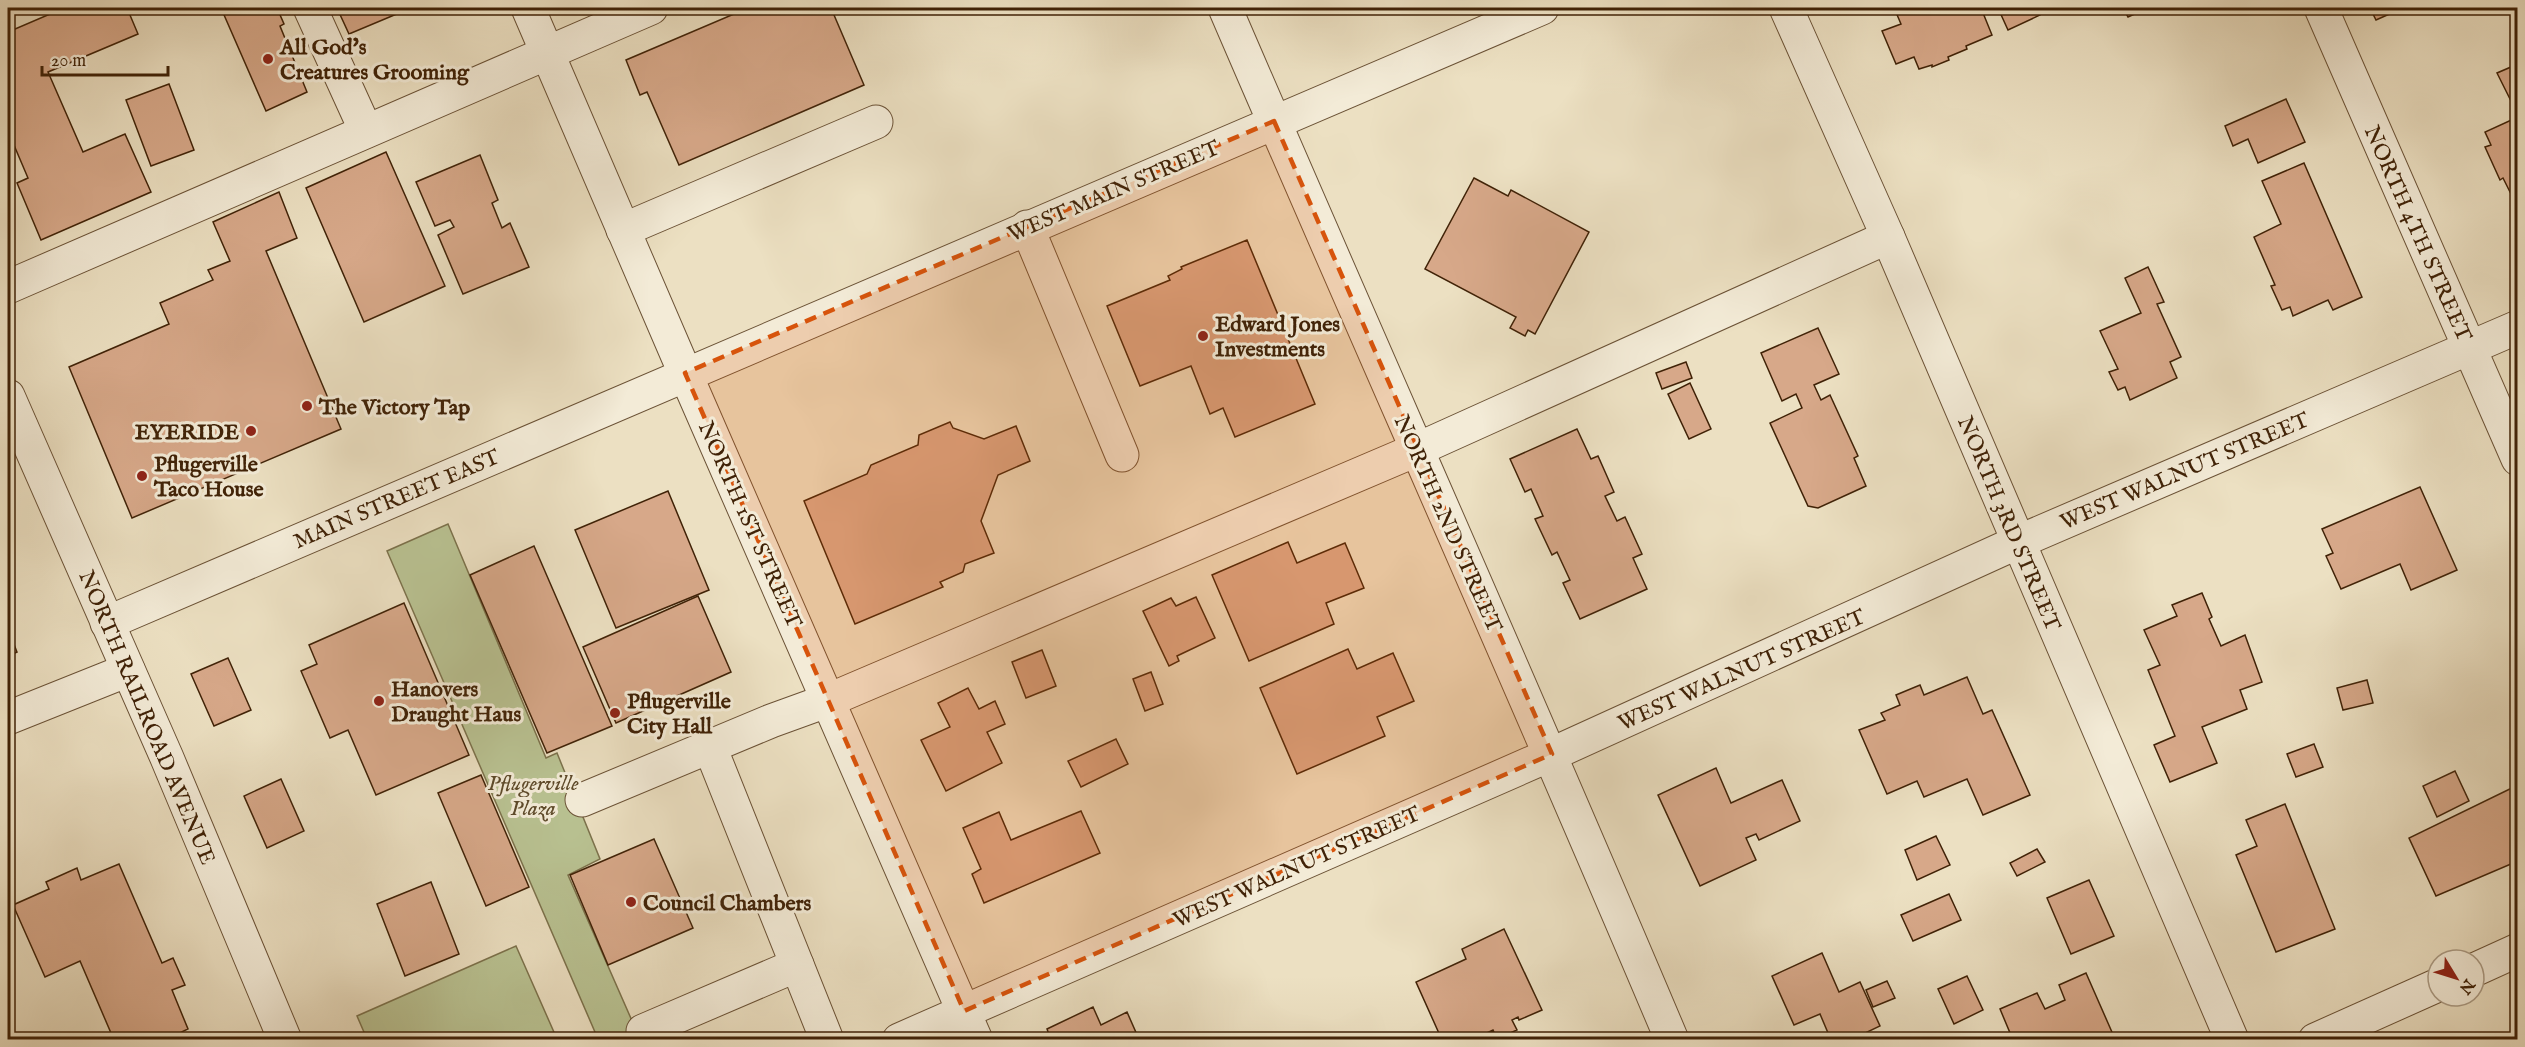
<svg xmlns="http://www.w3.org/2000/svg" width="2525" height="1047" font-family="'IM FELL English',serif">
	<rect width="100%" height="100%" fill="#ece0c2"/>
	<filter id="stains"><feTurbulence type="fractalNoise" baseFrequency=".00333" numOctaves="4"/><feColorMatrix values="0 0 0 0 .2 0 0 0 0 .09 0 0 0 0 .02 0 0 0 .5 -.17"/></filter>
	<radialGradient id="worn" r=".72"><stop offset=".6" stop-color="#630" stop-opacity="0"/><stop offset="1" stop-color="#630" stop-opacity=".3"/></radialGradient>
	<!-- green -->
	<g fill="#b9c292" stroke="#7c724c" stroke-width="1.5">
		<polygon points="448,524 546,758 557,753 600,859 568,875 640,1039 598,1039 387,551"/>
		<polygon points="516,946 557,1039 367,1039 357,1016"/>
	</g>
	<!-- building -->
	<g fill="#d7a889" stroke="#402207" stroke-width="1.5">
		<polygon points="64,8 127,8 138,34 48,72 83,152 125,134 151,192 41,240 17,183 28,178 8,131 8,32"/>
		<polygon points="221,8 277,8 284,24 280,26 307,92 266,111"/>
		<polygon points="337,8 411,8 349,34"/>
		<polygon points="748,8 831,8 864,85 679,165 647,92 640,95 626,60"/>
		<polygon points="1902,8 1981,8 1992,35 1966,46 1967,49 1948,57 1949,60 1932,67 1932,65 1919,69 1914,57 1896,64 1882,31 1901,24 1895,10"/>
		<polygon points="1998,8 2036,8 2040,15 2008,30"/>
		<polygon points="2123,8 2148,8 2128,17"/>
		<polygon points="2370,8 2403,8 2376,20"/>
		<polygon points="2518,64 2518,115 2497,73"/>
		<polygon points="169,84 194,150 151,166 126,100"/>
		<polygon points="2286,99 2305,142 2258,163 2248,139 2233,146 2225,126"/>
		<polygon points="2518,117 2518,208 2503,178 2500,180 2485,147 2491,145 2485,132"/>
		<polygon points="386,152 445,286 364,322 306,188"/>
		<polygon points="480,155 498,200 492,203 502,228 510,223 529,267 463,294 438,235 454,227 450,220 435,226 416,182"/>
		<polygon points="2304,163 2362,297 2333,310 2328,300 2293,316 2290,307 2282,310 2271,286 2275,285 2254,237 2281,224 2262,181"/>
		<polygon points="1474,178 1508,196 1511,190 1589,232 1535,334 1528,330 1525,336 1510,328 1516,317 1425,269"/>
		<polygon points="279,192 297,238 266,251 341,429 132,518 69,367 169,324 160,303 213,280 208,270 230,261 213,222"/>
		<polygon points="1247,240 1315,404 1235,437 1223,408 1210,414 1191,366 1140,386 1107,306 1170,280 1168,276 1182,269 1181,267"/>
		<polygon points="2148,267 2164,302 2157,304 2181,357 2170,362 2177,378 2130,400 2125,387 2118,390 2109,372 2118,369 2100,331 2141,313 2125,278"/>
		<polygon points="1818,328 1839,374 1814,385 1821,400 1830,395 1858,456 1854,458 1866,486 1818,508 1808,506 1770,423 1802,408 1796,394 1782,401 1761,353"/>
		<polygon points="1686,362 1692,378 1662,389 1656,373"/>
		<polygon points="1690,383 1711,429 1689,439 1668,394"/>
		<polygon points="950,422 953,428 984,439 1016,426 1030,461 998,475 981,521 994,553 965,564 963,572 940,582 943,587 855,624 804,501 867,474 871,465 918,445 919,435"/>
		<polygon points="1577,429 1591,459 1598,456 1614,492 1605,496 1617,521 1625,517 1642,554 1633,558 1647,589 1580,619 1563,583 1570,580 1557,552 1552,555 1535,519 1543,516 1531,489 1525,492 1510,459"/>
		<polygon points="2420,487 2457,570 2411,590 2400,564 2341,589 2326,556 2333,553 2322,529"/>
		<polygon points="668,491 709,590 616,628 575,530"/>
		<polygon points="1288,542 1297,563 1345,543 1364,588 1326,603 1334,624 1249,661 1212,575"/>
		<polygon points="534,546 612,726 547,753 470,575"/>
		<polygon points="2202,593 2212,617 2209,619 2221,646 2245,635 2262,682 2240,690 2247,709 2202,727 2217,763 2170,782 2154,745 2175,736 2148,670 2160,665 2144,630 2177,616 2172,605"/>
		<polygon points="698,596 731,672 616,723 583,647"/>
		<polygon points="1196,597 1215,638 1177,656 1179,661 1169,666 1143,611 1171,598 1176,606"/>
		<polygon points="404,603 469,755 376,795 348,730 330,738 301,671 317,664 309,645"/>
		<polygon points="8,629 17,652 8,656"/>
		<polygon points="1348,649 1357,669 1393,653 1414,701 1377,717 1385,736 1297,774 1260,688"/>
		<polygon points="1042,650 1056,686 1026,698 1012,662"/>
		<polygon points="228,658 251,710 214,726 191,674"/>
		<polygon points="1151,672 1163,704 1145,711 1133,679"/>
		<polygon points="1967,677 1983,714 1992,710 2030,795 1983,815 1967,779 1924,797 1917,781 1887,794 1859,730 1885,720 1881,713 1900,705 1896,695 1920,685 1924,695"/>
		<polygon points="2367,680 2373,703 2343,710 2337,688"/>
		<polygon points="968,688 979,709 995,701 1005,724 987,732 1002,763 946,791 921,740 950,727 938,703"/>
		<polygon points="1116,739 1128,764 1081,787 1068,761"/>
		<polygon points="2314,744 2323,767 2296,777 2287,754"/>
		<polygon points="1716,768 1731,803 1782,780 1800,821 1759,840 1756,834 1746,838 1756,860 1700,886 1658,795"/>
		<polygon points="2455,771 2469,801 2437,817 2423,786"/>
		<polygon points="481,775 529,887 486,906 438,793"/>
		<polygon points="281,779 304,831 267,848 244,796"/>
		<polygon points="2518,785 2518,861 2436,896 2409,838"/>
		<polygon points="2285,804 2335,929 2276,952 2236,855 2257,846 2246,820"/>
		<polygon points="1081,811 1100,853 984,903 972,874 981,869 963,828 999,812 1011,840"/>
		<polygon points="1936,836 1950,865 1917,880 1905,850"/>
		<polygon points="654,839 693,928 608,965 570,875"/>
		<polygon points="2037,849 2045,862 2017,876 2010,863"/>
		<polygon points="119,864 162,963 173,958 185,985 172,990 188,1029 165,1040 114,1040 80,961 45,977 13,905 49,889 46,882 77,868 81,880"/>
		<polygon points="2089,880 2114,936 2071,954 2047,898"/>
		<polygon points="431,882 459,954 405,976 377,904"/>
		<polygon points="1949,894 1961,920 1913,941 1901,915"/>
		<polygon points="1504,929 1542,1010 1519,1020 1518,1017 1512,1020 1517,1030 1497,1039 1493,1030 1472,1040 1442,1040 1416,982 1466,959 1462,949"/>
		<polygon points="1822,953 1839,992 1860,982 1880,1026 1865,1033 1868,1040 1831,1040 1820,1014 1794,1025 1772,976"/>
		<polygon points="2086,973 2115,1039 2013,1040 2000,1009 2037,993 2045,1009 2065,1000 2059,985"/>
		<polygon points="1967,976 1983,1010 1954,1024 1938,989"/>
		<polygon points="1887,981 1895,998 1873,1007 1866,990"/>
		<polygon points="1093,1007 1101,1025 1127,1012 1138,1037 1133,1040 1051,1040 1047,1029"/>
	</g>
	<g fill="none" stroke-linecap="round" stroke-linejoin="round">
		<defs>
			<g id="minor">
				<polyline points="310,8 366,131"/>
				<polyline points="528,8 685,373 976,1040"/>
				<path d="M1225,8C1373,352 1526,694 1672,1040"/>
				<polyline points="1786,8 1888,237 2232,1040"/>
				<polyline points="2321,8 2518,459"/>
				<polyline points="1027,227 1122,455"/>
				<polyline points="623,230 876,122"/>
				<polyline points="8,287 651,8"/>
				<polyline points="8,396 167,758 285,1040"/>
				<polyline points="107,623 1542,8"/>
				<polyline points="8,718 128,670"/>
				<polyline points="710,747 827,1040"/>
				<polyline points="582,800 771,721 829,700 1416,450 1888,237"/>
				<polyline points="2474,970 2518,950"/>
				<polyline points="643,1031 797,965"/>
				<polyline points="899,1040 1552,754 2018,542 2518,327"/>
				<polyline points="2315,1040 2438,985"/>
			</g>
		</defs>
		<!-- minor casing -->
		<use href="#minor" stroke="#6b5236" stroke-width="35"/>
		<!-- minor -->
		<use href="#minor" stroke="#f3ebd7" stroke-width="33"/>
	</g>
	<!-- marked area -->
	<path fill="#d7540c" fill-opacity="0.2" stroke="#d7540c" stroke-width="4.5" stroke-dasharray="12 8" stroke-linejoin="round" d="M1274,121L1552,754L964,1011L685,373Z"/>
	<!-- markers -->
	<g fill="#8f2418" stroke="#f3ebd7" stroke-width="2">
		<circle cx="268" cy="59" r="6"/>
		<circle cx="1203" cy="336" r="6"/>
		<circle cx="307" cy="406" r="6"/>
		<circle cx="251" cy="431" r="6"/>
		<circle cx="142" cy="476" r="6"/>
		<circle cx="379" cy="701" r="6"/>
		<circle cx="615" cy="713" r="6"/>
		<circle cx="631" cy="902" r="6"/>
	</g>
	<g text-anchor="middle" stroke-width="6" stroke-linejoin="round" paint-order="stroke">
		<!-- poi labels -->
		<g font-size="22" font-weight="bold" fill="#402207" stroke="#f3ebd7" text-anchor="start">
			<text x="280" y="54">All God's<tspan x="280" dy="25">Creatures Grooming</tspan></text>
			<text x="1215" y="331">Edward Jones<tspan x="1215" dy="25">Investments</tspan></text>
			<text x="319" y="414">The Victory Tap</text>
			<text x="239" y="439" text-anchor="end">EYERIDE</text>
			<text x="154" y="471">Pflugerville<tspan x="154" dy="25">Taco House</tspan></text>
			<text x="391" y="696">Hanovers<tspan x="391" dy="25">Draught Haus</tspan></text>
			<text x="627" y="708">Pflugerville<tspan x="627" dy="25">City Hall</tspan></text>
			<text x="643" y="910">Council Chambers</text>
		</g>
		<!-- street labels -->
		<g font-size="22" fill="#402207" stroke="#f3ebd7">
			<text transform="translate(1113 190) rotate(-23)" y="8">WEST MAIN STREET</text>
			<text transform="translate(2419 233) rotate(66)" y="8">NORTH 4TH STREET</text>
			<text transform="translate(2184 470) rotate(-23)" y="8">WEST WALNUT STREET</text>
			<text transform="translate(396 498) rotate(-23)" y="8">MAIN STREET EAST</text>
			<text transform="translate(1449 523) rotate(66)" y="8">NORTH 2ND STREET</text>
			<text transform="translate(2010 523) rotate(67)" y="8">NORTH 3RD STREET</text>
			<text transform="translate(751 524) rotate(66)" y="8">NORTH 1ST STREET</text>
			<text transform="translate(1741 669) rotate(-24)" y="8">WEST WALNUT STREET</text>
			<text transform="translate(148 717) rotate(67)" y="8">NORTH RAILROAD AVENUE</text>
			<text transform="translate(1296 866) rotate(-24)" y="8">WEST WALNUT STREET</text>
		</g>
		<!-- park labels -->
		<g font-size="22" font-style="italic" fill="#5e4a2a" stroke="#f3ebd7">
			<text x="533" y="790">Pflugerville<tspan x="533" dy="25">Plaza</tspan></text>
		</g>
	</g>
	<!-- margin -->
	<rect width="2525" height="1047" fill="none" stroke="#ece0c2" stroke-width="30"/>
	<rect x="9" y="9" width="2507" height="1029" fill="none" stroke="#402207" stroke-width="3"/>
	<rect x="15" y="15" width="2495" height="1017" fill="none" stroke="#402207" stroke-width="1.5"/>
	<!-- north arrow -->
	<g transform="translate(2456 978) rotate(128)"><circle r="28" fill="#f3ebd7" stroke="#ab9b84" stroke-width="1.5"/>
	<path d="M0-4.5L10 22L0 15L-10 22Z" fill="#8f2418"/>
	<text y="-9" font-size="16" font-weight="bold" text-anchor="middle" fill="#402207">N</text>
	</g>
	<!-- scale -->
	<path d="M42 66v9h126v-9" fill="none" stroke="#402207" stroke-width="3"/>
	<text x="51" y="66" font-size="18" fill="#402207" stroke="#f3ebd7" stroke-width="4.5" paint-order="stroke">20 m</text>
	<rect width="100%" height="100%" filter="url(#stains)"/>
	<rect width="100%" height="100%" fill="url(#worn)"/>
</svg>
